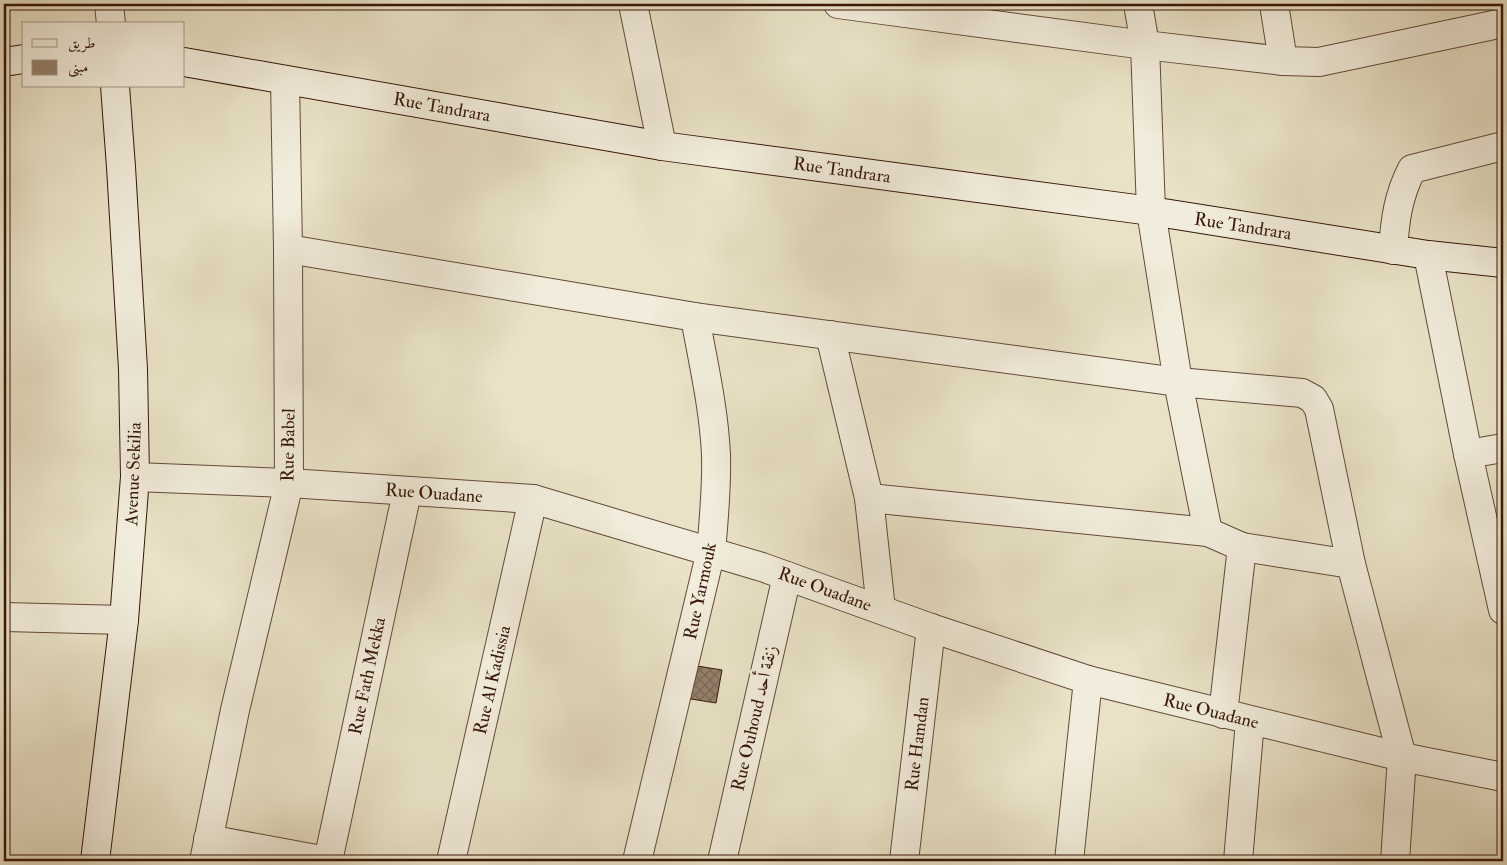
<svg xmlns="http://www.w3.org/2000/svg" width="1507" height="865" font-family="'IM FELL Double Pica',Amiri,serif">
	<defs>
		<pattern id="building-cross-hatch" width="8" height="8" patternUnits="userSpaceOnUse" patternTransform="scale(1.25)"><rect width="8" height="8" fill="#94806c"/><path d="M0 0l8 8M0 8l8-8" fill="none" stroke="#7a6857"/></pattern>
	</defs>
	<rect width="100%" height="100%" fill="#e9e2c7"/>
	<filter id="stains"><feTurbulence type="fractalNoise" baseFrequency=".004" numOctaves="4"/><feColorMatrix values="0 0 0 0 .2 0 0 0 0 .09 0 0 0 0 .02 0 0 0 .5 -.17"/></filter>
	<radialGradient id="worn" r=".72"><stop offset=".6" stop-color="#630" stop-opacity="0"/><stop offset="1" stop-color="#630" stop-opacity=".3"/></radialGradient>
	<!-- building -->
	<polygon fill="url(#building-cross-hatch)" stroke="#381609" points="691,665 722,670 716,703 685,698"/>
	<g fill="none" stroke-linecap="round" stroke-linejoin="round">
		<defs>
			<g id="street">
				<polyline points="109,4 111,24"/>
				<polyline points="633,4 662,146"/>
				<polyline points="838,4 1145,45 1283,61 1319,62 1503,23"/>
				<polyline points="1138,4 1145,45 1151,211 1178,382 1208,532"/>
				<polyline points="1274,4 1283,61"/>
				<polyline points="288,249 695,317 1178,382 1302,393 1313,399 1319,409 1351,564 1402,757 1395,861"/>
				<path d="M1393,250C1395,220 1398,196 1412,169L1503,146"/>
				<polyline points="1428,255 1468,454 1503,610"/>
				<polyline points="830,335 869,498 881,609"/>
				<polyline points="1468,454 1503,448"/>
				<polyline points="135,477 289,483 533,499 762,567 931,628 1088,680 1402,757 1503,777"/>
				<polyline points="869,498 1208,532 1242,547 1351,564"/>
				<polyline points="4,617 124,620"/>
				<polyline points="1223,714 1242,547"/>
				<polyline points="208,839 327,861"/>
				<polyline points="204,861 235,710 289,483 288,249 285,80"/>
				<polyline points="328,861 407,492"/>
				<polyline points="451,861 533,499"/>
				<path d="M637,861L711,551C714,519 717,487 716,455C714,409 703,362 695,317"/>
				<polyline points="722,861 787,576"/>
				<polyline points="904,861 931,628"/>
				<polyline points="1069,861 1088,680"/>
				<polyline points="1238,861 1250,721"/>
			</g>
			<g id="secondary">
				<polyline points="4,62 24,59"/>
				<polyline points="184,62 662,146 1151,211 1428,255 1503,263"/>
				<polyline points="95,861 124,620 135,477 133,369 121,167 115,86"/>
			</g>
		</defs>
		<!-- street casing -->
		<use href="#street" stroke="#644938" stroke-width="30"/>
		<!-- secondary casing -->
		<use href="#secondary" stroke="#381609" stroke-width="30"/>
		<!-- street -->
		<use href="#street" stroke="#f1ecdb" stroke-width="28"/>
		<!-- secondary -->
		<use href="#secondary" stroke="#f1ecdb" stroke-width="28"/>
	</g>
	<g text-anchor="middle" stroke-width="5" stroke-linejoin="round" paint-order="stroke">
		<!-- street labels -->
		<g font-size="18" fill="#381609" stroke="#f1ecdb">
			<text transform="translate(442 107) rotate(10)" y="6">Rue Tandrara</text>
			<text transform="translate(842 170) rotate(8)" y="6">Rue Tandrara</text>
			<text transform="translate(1243 226) rotate(9)" y="6">Rue Tandrara</text>
			<text transform="translate(288 445) rotate(-89)" y="6">Rue Babel</text>
			<text transform="translate(133 474) rotate(-88)" y="6">Avenue Sekilia</text>
			<text transform="translate(434 493) rotate(4)" y="6">Rue Ouadane</text>
			<text transform="translate(825 589) rotate(20)" y="6">Rue Ouadane</text>
			<text transform="translate(700 591) rotate(-78)" y="6">Rue Yarmouk</text>
			<text transform="translate(367 676) rotate(-78)" y="6">Rue Fath Mekka</text>
			<text transform="translate(492 680) rotate(-77)" y="6">Rue Al Kadissia</text>
			<text transform="translate(1211 711) rotate(14)" y="6">Rue Ouadane</text>
			<text transform="translate(754 718) rotate(-77)" y="6">Rue Ouhoud زنقة أحد</text>
			<text transform="translate(917 744) rotate(-83)" y="6">Rue Hamdan</text>
		</g>
	</g>
	<!-- margin -->
	<rect width="1507" height="865" fill="none" stroke="#e9e2c7" stroke-width="20"/>
	<rect x="5" y="5" width="1497" height="855" fill="none" stroke="#381609" stroke-width="2.5"/>
	<rect x="10" y="10" width="1487" height="845" fill="none" stroke="#381609"/>
	<!-- legend -->
	<rect x="22" y="22" width="162" height="65" fill="#f1ecdb" stroke="#a79687"/>
	<rect x="32" y="39" width="25" height="8" fill="#f1ecdb" stroke="#a79687"/>
	<text x="68" y="48" font-size="15" fill="#381609">طريق</text>
	<rect x="32" y="60" width="25" height="15" fill="#94806c" stroke="#a79687"/>
	<text x="68" y="72" font-size="15" fill="#381609">مبنى</text>
	<rect width="100%" height="100%" filter="url(#stains)"/>
	<rect width="100%" height="100%" fill="url(#worn)"/>
</svg>
